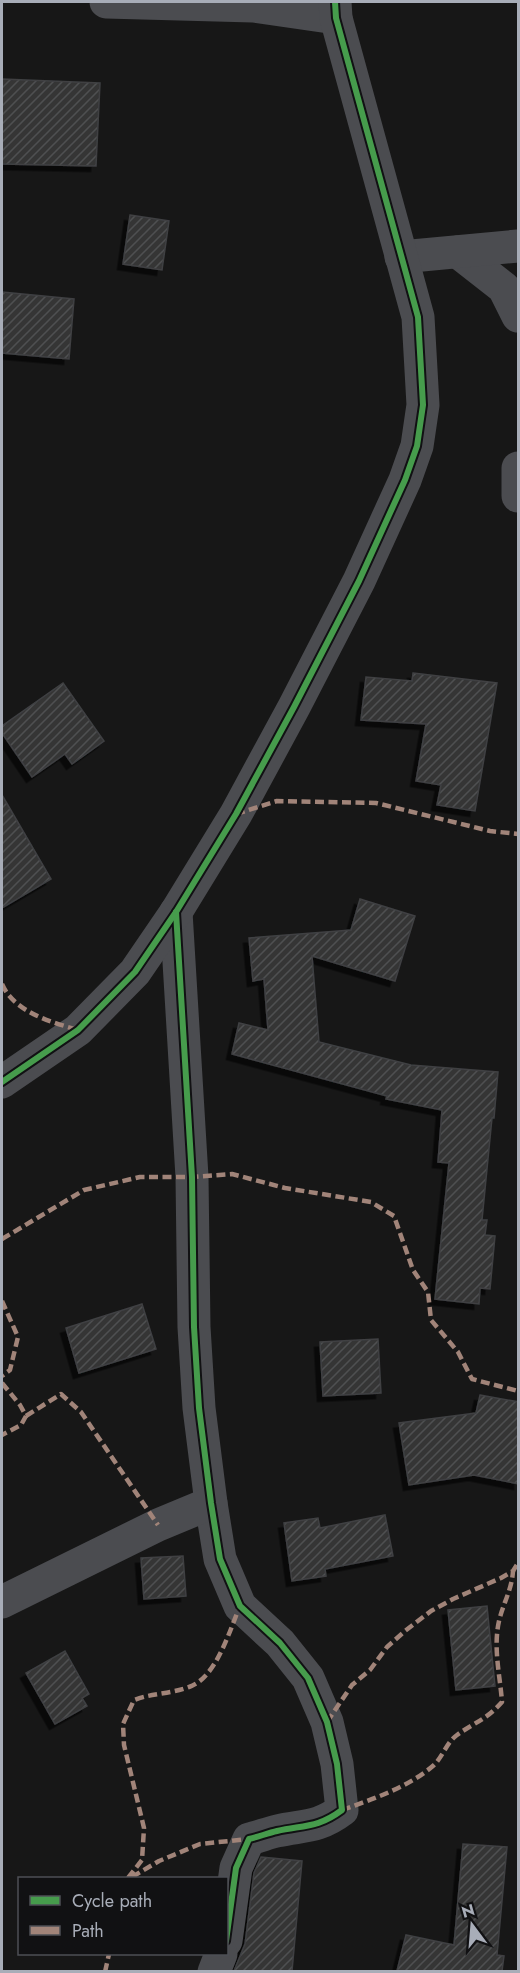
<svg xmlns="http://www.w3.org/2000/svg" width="520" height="1973" font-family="Jost,sans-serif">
	<defs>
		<pattern id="building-hatch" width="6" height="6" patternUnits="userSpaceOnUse" patternTransform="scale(1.5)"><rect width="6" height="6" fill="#353536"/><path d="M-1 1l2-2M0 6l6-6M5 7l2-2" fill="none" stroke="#4f5051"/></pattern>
		<filter id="shadow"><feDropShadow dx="-5.5" dy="5.5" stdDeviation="0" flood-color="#0009"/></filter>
	</defs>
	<rect width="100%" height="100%" fill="#171717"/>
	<!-- building -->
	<g fill="url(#building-hatch)" stroke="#3f4043" stroke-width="1.5" filter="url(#shadow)">
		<polygon points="2,79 100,83 96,166 2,164"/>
		<polygon points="130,215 169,221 162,270 123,264"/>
		<polygon points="2,292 74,299 69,359 2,353"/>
		<polygon points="413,673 497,683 475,811 437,805 441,785 416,781 426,724 361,720 366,677 412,681"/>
		<polygon points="63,683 104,741 72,764 65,754 32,777 2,733 2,726"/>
		<polygon points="2,795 51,879 2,908"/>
		<polygon points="360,899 415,916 395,981 312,956 319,1042 411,1065 498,1072 494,1118 492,1118 482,1220 487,1220 485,1235 495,1236 490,1289 480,1288 479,1304 435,1299 449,1163 438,1162 442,1110 386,1099 387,1096 232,1054 239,1023 268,1030 264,979 253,981 249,938 351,930"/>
		<polygon points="142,1304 156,1349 79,1373 66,1328"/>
		<polygon points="378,1339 381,1393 323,1396 320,1342"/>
		<polygon points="480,1395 519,1402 519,1484 474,1475 409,1485 399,1423 476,1413"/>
		<polygon points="385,1515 393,1556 325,1569 326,1576 292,1581 284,1523 318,1518 320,1528"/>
		<polygon points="183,1556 186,1596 144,1599 141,1558"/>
		<polygon points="487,1606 495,1686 456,1690 448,1610"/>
		<polygon points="65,1651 89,1694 82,1698 87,1706 55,1724 26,1673"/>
		<polygon points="463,1844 507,1847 497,1955 504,1956 502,1971 397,1971 406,1935 454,1945"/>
		<polygon points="261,1857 302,1861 292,1971 234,1971 245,1944 254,1873"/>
	</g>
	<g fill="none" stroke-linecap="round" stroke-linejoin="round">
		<!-- street -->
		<g stroke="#4b4c50" stroke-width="33">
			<polyline points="106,2 253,6 336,18"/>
			<polyline points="458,252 504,288 518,316"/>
			<polyline points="401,257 518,246"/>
			<polyline points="518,468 518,496"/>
			<path d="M176,912L192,1177L194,1327L199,1408L211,1503L220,1559L240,1606L280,1643L308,1678L327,1722L337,1764L342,1810C318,1828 304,1825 277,1831C268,1833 258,1837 249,1839L236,1868L226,1941"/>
			<polyline points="2,1082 78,1030 135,972 176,912 236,814 294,707 359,581 405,480 417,446 423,405 418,317 336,18 335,2"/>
			<polyline points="2,1602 158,1525 211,1503"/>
			<polyline points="214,1972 221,1954"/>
		</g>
		<!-- quiet -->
		<g stroke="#a18479" stroke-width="4.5" stroke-dasharray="9 4.5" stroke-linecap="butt">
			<polyline points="517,491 518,491"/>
			<polyline points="236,814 277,801 376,803 490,831 518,834"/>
			<path d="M2,984C14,1012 51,1022 78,1030"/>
			<polyline points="2,1239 84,1190 140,1177 192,1177 232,1174 285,1188 371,1202 394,1216 413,1270 428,1292 431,1320 458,1352 472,1379 518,1391"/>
			<polyline points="2,1301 18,1337 10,1370 2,1376"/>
			<polyline points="2,1383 20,1405 26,1416 21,1425 2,1435"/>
			<polyline points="26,1416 61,1394 81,1412 158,1525"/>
			<polyline points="327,1722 352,1685 370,1670 387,1647 405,1631 431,1611 453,1599 501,1578 513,1571 518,1563"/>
			<path d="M342,1810C373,1799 409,1787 434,1765C443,1756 447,1742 457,1735C475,1722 486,1720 502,1702C500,1675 493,1648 499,1621C503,1604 512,1589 513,1571"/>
			<polyline points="132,1877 159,1861 200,1844 249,1839"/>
			<path d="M128,1878L142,1860L144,1828L124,1745L123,1724L134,1700C152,1693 170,1694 189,1687C216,1678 229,1632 240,1606"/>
			<polyline points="105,1972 109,1954"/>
		</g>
		<defs>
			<g id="cycleway">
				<path d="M176,912L192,1177L194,1327L199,1408L211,1503L220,1559L240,1606L280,1643L308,1678L327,1722L337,1764L342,1810C318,1828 304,1825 277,1831C268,1833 258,1837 249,1839L236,1868L226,1941"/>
				<polyline points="2,1082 78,1030 135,972 176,912 236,814 294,707 359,581 405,480 417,446 423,405 418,317 336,18 335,2"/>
			</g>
		</defs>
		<!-- cycleway casing -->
		<use href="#cycleway" stroke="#111113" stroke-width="10"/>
		<!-- cycleway -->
		<use href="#cycleway" stroke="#469c4c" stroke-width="6"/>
	</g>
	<!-- border -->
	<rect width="520" height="1973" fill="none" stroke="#a8adb8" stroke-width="6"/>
	<!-- legend -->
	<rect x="18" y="1877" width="210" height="78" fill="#111113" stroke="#4d4f55" stroke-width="1.5"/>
	<rect x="30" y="1896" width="30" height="9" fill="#469c4c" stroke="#4d4f55" stroke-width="1.5"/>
	<text x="72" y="1907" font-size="18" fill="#a8adb8">Cycle path</text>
	<rect x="30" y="1926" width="30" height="9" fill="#a18479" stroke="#4d4f55" stroke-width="1.5"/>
	<text x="72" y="1937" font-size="18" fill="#a8adb8">Path</text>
	<!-- north arrow -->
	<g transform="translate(472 1925) rotate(344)" stroke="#111113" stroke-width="4.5" paint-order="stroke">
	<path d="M0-4.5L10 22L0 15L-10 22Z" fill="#a8adb8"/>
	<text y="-9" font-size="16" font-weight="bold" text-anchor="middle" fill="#a8adb8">N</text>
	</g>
</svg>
